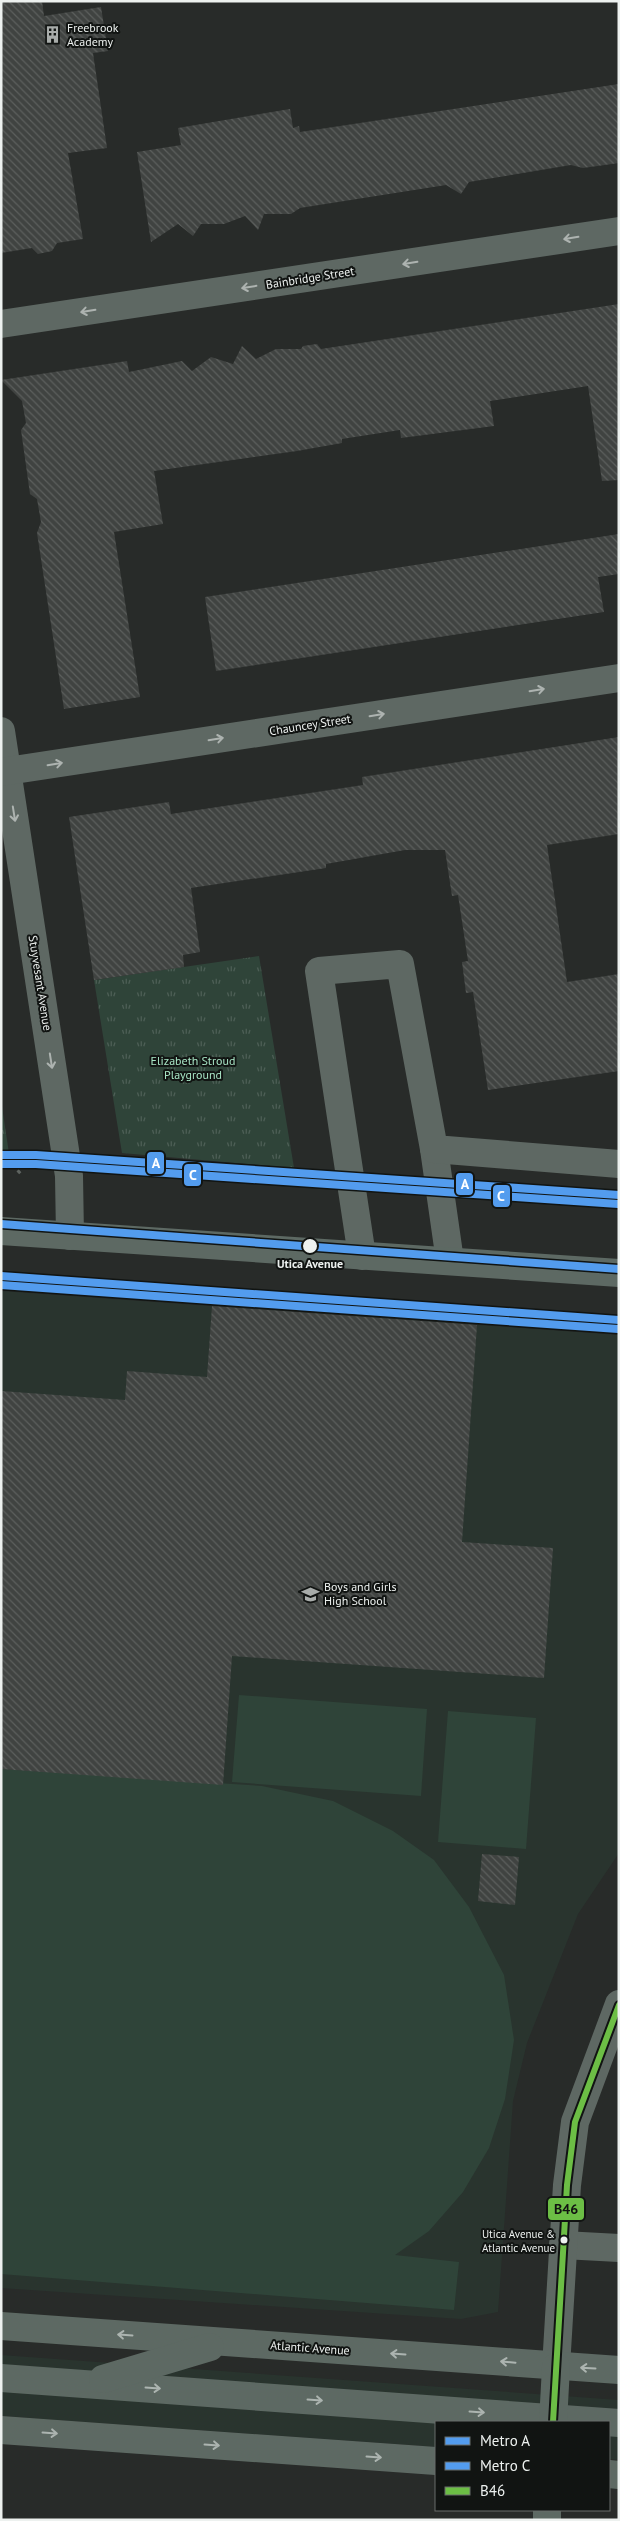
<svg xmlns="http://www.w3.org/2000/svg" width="620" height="2521" font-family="'PT Sans',sans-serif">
	<defs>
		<pattern id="grass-tufts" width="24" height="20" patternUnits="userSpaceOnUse" patternTransform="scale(1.25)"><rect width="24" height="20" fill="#2f4439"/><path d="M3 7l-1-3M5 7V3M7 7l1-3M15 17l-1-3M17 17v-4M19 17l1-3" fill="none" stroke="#4d5f56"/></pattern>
		<pattern id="building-back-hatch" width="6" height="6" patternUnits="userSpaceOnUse" patternTransform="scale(1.25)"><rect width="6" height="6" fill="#404341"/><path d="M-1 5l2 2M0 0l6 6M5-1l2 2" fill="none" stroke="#5c5f5d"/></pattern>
	</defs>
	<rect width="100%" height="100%" fill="#282b29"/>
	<!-- built -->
	<g fill="#29342e">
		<polygon points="1,1291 619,1335 619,1853 578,1914 527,2043 513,2101 498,2312 461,2319 1,2288"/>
		<polygon points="1,2355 619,2400 619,2460 609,2459 609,2422 436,2422 436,2447 1,2416"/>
	</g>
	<!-- grass -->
	<g fill="url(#grass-tufts)">
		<polygon points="259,956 294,1168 122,1153 94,980"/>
		<polygon points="1,1100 11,1167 1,1166"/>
	</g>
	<!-- pitch -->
	<g fill="#2f4439">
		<polygon points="239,1695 427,1709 421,1796 232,1782"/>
		<polygon points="448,1711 536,1718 526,1849 438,1842"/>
		<polygon points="1,1769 262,1786 333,1801 393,1831 434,1860 469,1907 504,1975 514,2040 505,2099 489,2148 463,2192 429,2231 395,2255 459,2262 454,2310 1,2274"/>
	</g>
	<!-- building -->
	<g fill="url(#building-back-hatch)">
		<polygon points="1,1 42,1 44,16 101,7 108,51 93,53 107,148 68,153 83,239 57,243 52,251 38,254 32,248 1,253"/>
		<polygon points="619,84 619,163 583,168 571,165 469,182 461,194 446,185 300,208 291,214 264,214 258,230 245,216 224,224 201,224 193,236 178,224 151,242 137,152 181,145 178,128 290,109 293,128 299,126 300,132"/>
		<polygon points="619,304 619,480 602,481 588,386 490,401 494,426 401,438 400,430 342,439 342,443 297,451 154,471 163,524 114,532 140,697 64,709 37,533 41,522 37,499 30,494 21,430 26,423 22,401 1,380 127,361 129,372 182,361 192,371 211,357 233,364 242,346 256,359 276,349 301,349 303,346 317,344 321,349"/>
		<polygon points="619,534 619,574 598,577 604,612 216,671 205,597"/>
		<polygon points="619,737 619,834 547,845 567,982 619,974 619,1071 488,1090 473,992 466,993 462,962 468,961 458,895 452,896 445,850 405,850 326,864 326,868 191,888 200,952 183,955 184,967 94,980 69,817 169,802 171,814 363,785 362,777"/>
		<polygon points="212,1306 477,1325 462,1542 553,1548 544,1678 232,1656 223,1785 1,1769 1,1391 125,1400 127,1371 207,1377"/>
		<polygon points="482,1854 519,1857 515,1905 478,1901"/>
	</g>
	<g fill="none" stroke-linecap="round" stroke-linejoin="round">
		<!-- path -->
		<polyline stroke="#5e6460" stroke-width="3" stroke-dasharray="4 4" stroke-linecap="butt" points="1,1153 21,1174"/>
		<!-- minor -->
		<g stroke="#5e6863" stroke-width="28">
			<polyline points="1,324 619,231"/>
			<polyline points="1,731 69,1176 70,1236"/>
			<polyline points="1,772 619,678"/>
			<polyline points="434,1149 450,1261"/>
			<polyline points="362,1256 319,971 400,964 434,1149 619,1164"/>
			<polyline points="563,2245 619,2248"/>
			<polyline points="556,2367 567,2185 575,2122 619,2004"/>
		</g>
		<!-- major -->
		<g stroke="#5d6963" stroke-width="28">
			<polyline points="1,1231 619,1273"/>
			<polyline points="1,2326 619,2370"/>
			<polyline points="1,2378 619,2423"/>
			<polyline points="103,2379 210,2347"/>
			<polyline points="553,2422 556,2367"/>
			<polyline points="1,2430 436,2461"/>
			<polyline points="609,2474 619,2475"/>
			<polyline points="547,2520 547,2510"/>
		</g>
		<defs>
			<polyline id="bus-1" points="553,2422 567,2185 575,2122 619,2005"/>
		</defs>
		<!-- bus-1 casing -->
		<use href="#bus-1" stroke="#111412" stroke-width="10"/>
		<!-- bus-1 -->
		<use href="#bus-1" stroke="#6cbe45" stroke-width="6"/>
		<defs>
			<g id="metro-1">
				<polyline points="1,1155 36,1155 619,1195"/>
				<polyline points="1,1224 619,1269"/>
				<polyline points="1,1276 619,1320"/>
			</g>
			<g id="metro-2">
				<polyline points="1,1164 36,1164 618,1204"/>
				<polyline points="1,1285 618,1329"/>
			</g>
		</defs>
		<!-- metro-1 casing -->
		<use href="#metro-1" stroke="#111412" stroke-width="11"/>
		<!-- metro-2 casing -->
		<use href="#metro-2" stroke="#111412" stroke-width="11"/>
		<!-- metro-1 -->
		<use href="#metro-1" stroke="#539cee" stroke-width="8"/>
		<!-- metro-2 -->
		<use href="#metro-2" stroke="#539cee" stroke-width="8"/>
	</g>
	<!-- one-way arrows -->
	<defs><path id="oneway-shaft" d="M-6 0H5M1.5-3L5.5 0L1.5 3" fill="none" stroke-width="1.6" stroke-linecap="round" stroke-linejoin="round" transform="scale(1.25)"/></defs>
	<g stroke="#adb3b0">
		<use href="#oneway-shaft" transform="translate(571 238) rotate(171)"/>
		<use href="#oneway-shaft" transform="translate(410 263) rotate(171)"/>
		<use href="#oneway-shaft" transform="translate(249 287) rotate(171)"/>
		<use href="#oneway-shaft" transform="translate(88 311) rotate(171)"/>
		<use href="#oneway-shaft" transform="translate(537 690) rotate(-9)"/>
		<use href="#oneway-shaft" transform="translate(377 715) rotate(-9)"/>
		<use href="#oneway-shaft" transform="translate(216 739) rotate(-9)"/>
		<use href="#oneway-shaft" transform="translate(55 764) rotate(-9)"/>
		<use href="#oneway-shaft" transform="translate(14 814) rotate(81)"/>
		<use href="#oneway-shaft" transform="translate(51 1061) rotate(81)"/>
	</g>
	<g stroke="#acb4b0">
		<use href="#oneway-shaft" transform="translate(125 2335) rotate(-176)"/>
		<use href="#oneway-shaft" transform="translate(398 2354) rotate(-176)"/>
		<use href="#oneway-shaft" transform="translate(508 2362) rotate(-175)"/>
		<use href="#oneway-shaft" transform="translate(588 2368) rotate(-177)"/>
		<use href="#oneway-shaft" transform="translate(153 2388) rotate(4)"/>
		<use href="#oneway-shaft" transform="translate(315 2400) rotate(4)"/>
		<use href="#oneway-shaft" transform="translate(477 2412) rotate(4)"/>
		<use href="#oneway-shaft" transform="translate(50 2433) rotate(4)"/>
		<use href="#oneway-shaft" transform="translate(212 2445) rotate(4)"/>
		<use href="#oneway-shaft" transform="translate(374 2457) rotate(4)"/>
	</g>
	<!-- icons -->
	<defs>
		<symbol id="building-bare" viewBox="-9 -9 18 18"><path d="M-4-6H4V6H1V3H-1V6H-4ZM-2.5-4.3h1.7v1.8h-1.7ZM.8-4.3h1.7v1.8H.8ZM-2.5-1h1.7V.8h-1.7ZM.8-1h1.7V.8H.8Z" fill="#a8acaa" stroke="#111412" stroke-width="2.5" paint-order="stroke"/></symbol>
		<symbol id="school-bare" viewBox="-9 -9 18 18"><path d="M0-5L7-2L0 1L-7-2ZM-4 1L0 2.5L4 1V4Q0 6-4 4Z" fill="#a8acaa" stroke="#111412" stroke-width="2.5" paint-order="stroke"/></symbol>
	</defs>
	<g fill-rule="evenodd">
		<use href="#building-bare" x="40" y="22" width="25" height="25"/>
		<use href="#school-bare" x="298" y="1582" width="25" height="25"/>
	</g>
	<!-- markers -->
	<g fill="#edf1ef" stroke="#111412" stroke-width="2">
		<circle cx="310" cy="1246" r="8"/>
		<circle cx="564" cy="2240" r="4.5"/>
	</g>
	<g text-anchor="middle" stroke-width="4" stroke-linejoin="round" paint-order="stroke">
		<!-- bus labels -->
		<g font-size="11" fill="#edf1ef" stroke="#111412" text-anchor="end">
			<text x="555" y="2238">Utica Avenue &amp;<tspan x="555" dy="14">Atlantic Avenue</tspan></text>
		</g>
		<!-- poi labels -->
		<g font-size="12" fill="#edf1ef" stroke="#111412" text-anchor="start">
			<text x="67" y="32">Freebrook<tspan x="67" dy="14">Academy</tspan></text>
			<text x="324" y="1591">Boys and Girls<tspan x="324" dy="14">High School</tspan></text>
		</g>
		<!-- street labels -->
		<g font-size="12" fill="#edf1ef" stroke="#111412">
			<text transform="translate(310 278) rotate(-9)" y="4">Bainbridge Street</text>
			<text transform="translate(310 725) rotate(-9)" y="4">Chauncey Street</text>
			<text transform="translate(40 983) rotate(81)" y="4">Stuyvesant Avenue</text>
			<text transform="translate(310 2348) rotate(4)" y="4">Atlantic Avenue</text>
		</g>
		<!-- park labels -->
		<g font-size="12" fill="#a8e5c5" stroke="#111412">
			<text x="193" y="1065">Elizabeth Stroud<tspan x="193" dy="14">Playground</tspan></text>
		</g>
		<!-- stop labels -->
		<g font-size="12" font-weight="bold" fill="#edf1ef" stroke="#111412">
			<text x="310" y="1268">Utica Avenue</text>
		</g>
	</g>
	<g stroke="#111412" stroke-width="2">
		<rect x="146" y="1151" width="19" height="24" rx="5" fill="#539cee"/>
		<rect x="183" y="1163" width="19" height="24" rx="5" fill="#539cee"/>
		<rect x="455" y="1172" width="19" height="24" rx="5" fill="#539cee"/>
		<rect x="492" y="1184" width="19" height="24" rx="5" fill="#539cee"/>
		<rect x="547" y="2197" width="38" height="24" rx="5" fill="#6cbe45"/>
	</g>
	<g font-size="14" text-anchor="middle" font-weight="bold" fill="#fff">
		<text x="156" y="1168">A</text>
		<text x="193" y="1180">C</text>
		<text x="465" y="1189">A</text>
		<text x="501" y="1201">C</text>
	</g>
	<g font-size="14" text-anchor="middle" font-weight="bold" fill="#111">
		<text x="566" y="2214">B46</text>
	</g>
	<!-- border -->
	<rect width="620" height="2521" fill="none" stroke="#edf1ef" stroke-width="5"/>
	<!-- legend -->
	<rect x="435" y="2421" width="175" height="90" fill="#111412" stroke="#696c6a"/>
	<rect x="445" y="2437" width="25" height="8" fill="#539cee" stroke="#696c6a"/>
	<text x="480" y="2446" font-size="15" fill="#edf1ef">Metro A</text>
	<rect x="445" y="2462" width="25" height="8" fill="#539cee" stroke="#696c6a"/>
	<text x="480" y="2471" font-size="15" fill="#edf1ef">Metro C</text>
	<rect x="445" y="2487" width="25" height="8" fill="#6cbe45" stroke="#696c6a"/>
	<text x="480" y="2496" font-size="15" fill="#edf1ef">B46</text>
</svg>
